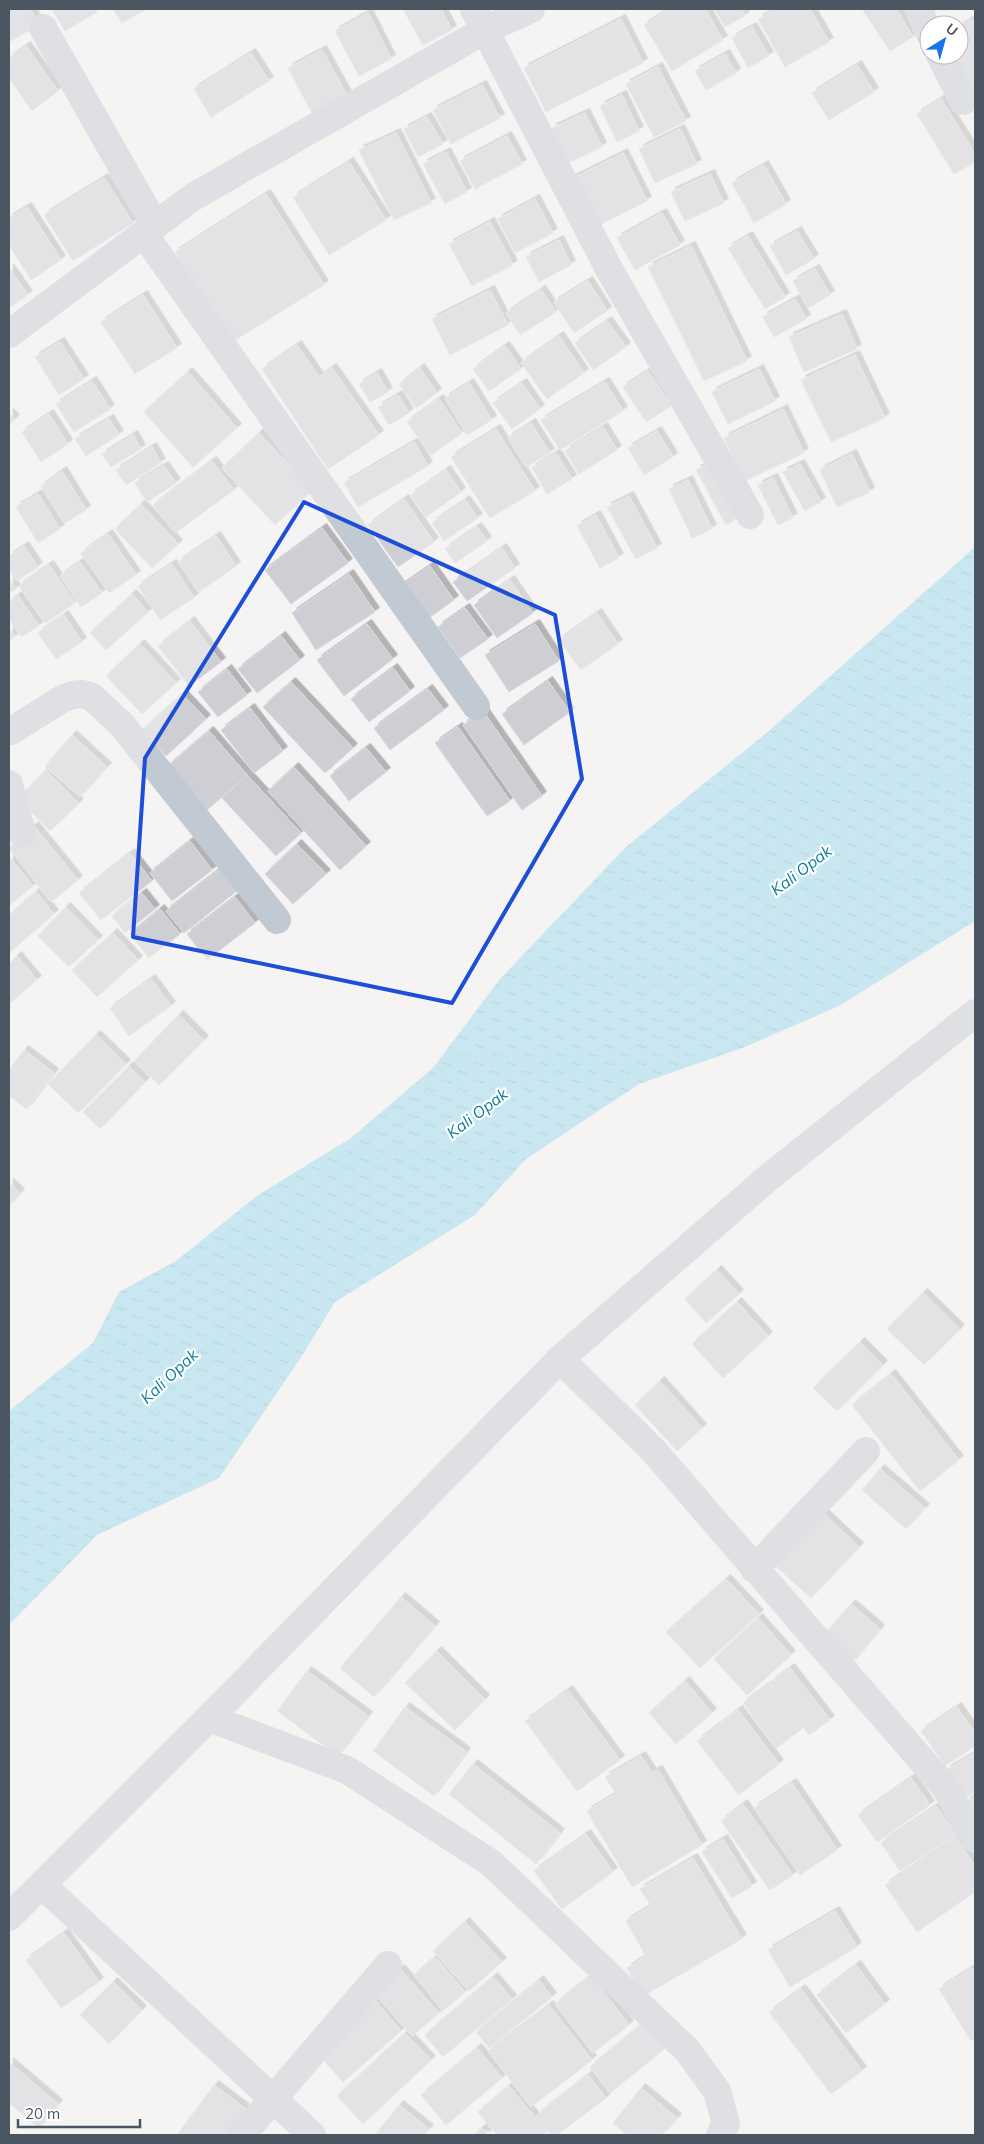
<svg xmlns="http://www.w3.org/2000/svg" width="984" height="2144" font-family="Mulish,sans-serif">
	<defs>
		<pattern id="water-ripples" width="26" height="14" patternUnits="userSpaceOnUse" patternTransform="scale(1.25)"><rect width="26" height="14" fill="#90daee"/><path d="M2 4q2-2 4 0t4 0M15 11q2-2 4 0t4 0" fill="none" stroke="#78b4c4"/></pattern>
		<filter id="shadow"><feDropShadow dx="4.5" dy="-4.5" stdDeviation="0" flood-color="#0004"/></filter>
	</defs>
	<rect width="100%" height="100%" fill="#f5f3f3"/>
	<!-- water -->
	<polygon fill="url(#water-ripples)" points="975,547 975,921 839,1006 745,1047 639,1084 526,1159 475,1215 335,1302 300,1359 219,1478 97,1535 9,1625 9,1411 93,1343 119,1292 176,1261 258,1195 351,1138 433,1068 500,979 626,847 770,730"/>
	<!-- building -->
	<g fill="#cdcfd5" stroke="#d7d9de" filter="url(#shadow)">
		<polygon points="9,9 30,9 39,25 9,42"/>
		<polygon points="52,9 95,9 97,12 65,31"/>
		<polygon points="113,9 146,9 122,23"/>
		<polygon points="403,9 441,9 452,30 423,45"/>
		<polygon points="670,9 705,9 723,40 672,71 644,25"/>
		<polygon points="715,9 741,9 745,16 725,27"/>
		<polygon points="776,9 810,9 829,42 785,67 758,19"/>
		<polygon points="862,9 896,9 913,37 890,51"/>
		<polygon points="368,13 391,59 359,76 335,31"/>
		<polygon points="621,19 643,63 546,112 524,68"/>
		<polygon points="972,19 975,24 975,100 948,55 959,55 959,27"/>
		<polygon points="752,27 769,56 748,68 732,38"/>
		<polygon points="26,46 58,91 32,111 9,78 9,58"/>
		<polygon points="322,50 348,97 313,115 288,68"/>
		<polygon points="251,53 269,81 211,117 194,89"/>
		<polygon points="725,54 736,73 706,90 695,71"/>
		<polygon points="857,65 874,92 829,120 812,93"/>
		<polygon points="658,67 686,121 654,137 626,84"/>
		<polygon points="482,85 500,118 451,144 433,110"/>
		<polygon points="622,95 639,131 617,142 600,106"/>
		<polygon points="941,99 975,154 975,162 954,174 917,114"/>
		<polygon points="585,113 602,147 568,163 552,128"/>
		<polygon points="427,117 443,144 418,157 404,129"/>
		<polygon points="680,129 697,164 655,183 639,149"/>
		<polygon points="396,133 431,203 394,220 359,150"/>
		<polygon points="507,136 522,164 475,189 460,161"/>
		<polygon points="446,152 467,192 445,204 423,164"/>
		<polygon points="623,153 647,201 593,228 569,180"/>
		<polygon points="349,162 386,220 329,255 293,197"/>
		<polygon points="764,165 786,204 754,223 732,183"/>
		<polygon points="710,174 724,203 685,221 671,192"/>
		<polygon points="104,178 133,223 73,261 44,215"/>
		<polygon points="266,194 324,285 232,342 175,252"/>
		<polygon points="535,199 553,233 515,253 498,219"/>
		<polygon points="27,207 61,260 31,280 9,245 9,218"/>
		<polygon points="662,213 680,245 635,270 617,238"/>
		<polygon points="490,222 513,265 472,286 449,244"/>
		<polygon points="797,231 814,259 786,275 770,246"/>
		<polygon points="748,236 785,297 765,309 728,248"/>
		<polygon points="559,240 571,265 539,282 526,257"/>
		<polygon points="691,246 747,361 704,381 648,267"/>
		<polygon points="9,268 28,295 9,308"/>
		<polygon points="815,269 830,295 808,308 793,281"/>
		<polygon points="588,281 607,311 574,333 554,302"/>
		<polygon points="490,290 508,325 450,355 432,319"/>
		<polygon points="541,290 556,312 520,335 506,313"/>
		<polygon points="143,295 177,348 135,374 101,322"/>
		<polygon points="795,299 806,319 774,337 763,317"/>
		<polygon points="842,314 857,349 804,372 789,337"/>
		<polygon points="607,321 626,347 593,370 575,343"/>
		<polygon points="559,336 584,373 547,399 521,363"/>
		<polygon points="60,342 84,379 59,395 35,357"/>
		<polygon points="297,345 319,377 332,368 379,435 328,469 262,369"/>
		<polygon points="505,346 521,369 489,391 473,369"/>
		<polygon points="855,355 885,418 831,442 801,380"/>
		<polygon points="420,368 437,393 416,408 399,384"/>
		<polygon points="759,369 775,401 728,424 712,392"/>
		<polygon points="648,371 671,406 646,422 623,387"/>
		<polygon points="188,372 237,428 193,467 144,412"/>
		<polygon points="377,373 388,392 370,402 359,384"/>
		<polygon points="92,381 110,409 74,432 56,404"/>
		<polygon points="605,382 623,411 560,450 541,420"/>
		<polygon points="469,383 492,420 467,435 445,398"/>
		<polygon points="522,383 540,409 512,429 493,403"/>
		<polygon points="398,395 409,413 389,425 378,407"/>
		<polygon points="439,399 462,433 431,455 407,422"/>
		<polygon points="783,409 804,453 745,481 724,438"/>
		<polygon points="9,413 15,419 9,425"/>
		<polygon points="49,414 68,444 41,462 22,432"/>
		<polygon points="109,419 119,435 86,456 75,439"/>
		<polygon points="531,423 550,453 526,467 508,438"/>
		<polygon points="603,427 617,450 579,474 565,451"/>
		<polygon points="496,429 535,491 490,518 451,457"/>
		<polygon points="657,431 673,457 644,475 628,448"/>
		<polygon points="259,433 313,490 275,525 222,468"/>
		<polygon points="133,435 141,449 111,467 102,454"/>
		<polygon points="414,442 428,466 358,507 344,483"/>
		<polygon points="152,447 161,463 126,485 116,470"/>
		<polygon points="556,453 572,479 547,494 532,468"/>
		<polygon points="852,454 870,492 837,507 820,470"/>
		<polygon points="212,461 234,490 175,533 153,505"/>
		<polygon points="710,463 739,517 726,525 696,470"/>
		<polygon points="800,464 821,502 805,511 783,472"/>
		<polygon points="164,466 176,483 147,502 135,483"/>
		<polygon points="446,470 461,492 426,517 411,495"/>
		<polygon points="62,471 86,510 65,523 41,486"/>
		<polygon points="773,478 793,518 778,525 758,485"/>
		<polygon points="688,480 712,529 692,538 669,489"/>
		<polygon points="38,494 60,529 38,543 16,507"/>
		<polygon points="629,496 657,548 636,559 607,507"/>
		<polygon points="404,499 434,542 398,567 368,525"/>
		<polygon points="465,500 478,518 444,541 432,523"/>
		<polygon points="141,504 178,544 152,568 115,529"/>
		<polygon points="596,515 619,558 600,568 577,526"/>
		<polygon points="477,527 487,541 455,563 445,549"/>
		<polygon points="322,528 348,563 291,604 265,570"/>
		<polygon points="108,534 136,575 109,593 81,553"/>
		<polygon points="216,536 236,566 199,592 178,562"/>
		<polygon points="24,546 38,567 17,581 9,569 9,556"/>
		<polygon points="502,548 515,568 467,601 453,582"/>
		<polygon points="80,562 102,593 81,607 60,576"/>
		<polygon points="172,564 194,598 160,620 138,586"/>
		<polygon points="49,565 75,603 45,623 19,586"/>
		<polygon points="430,566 454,600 425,621 401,586"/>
		<polygon points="349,574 375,612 316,650 292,613"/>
		<polygon points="9,579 16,589 9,593"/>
		<polygon points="510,580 533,613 497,638 474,605"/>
		<polygon points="132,594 148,612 106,650 90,633"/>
		<polygon points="18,596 39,626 21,637 9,619 9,602"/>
		<polygon points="465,608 488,639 460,658 438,627"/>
		<polygon points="597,613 618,644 581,670 559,640"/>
		<polygon points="64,615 82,642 56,659 38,633"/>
		<polygon points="190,621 221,662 189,686 158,646"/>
		<polygon points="367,624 393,659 344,696 317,660"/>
		<polygon points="535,624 559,661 509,692 485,655"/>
		<polygon points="9,628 15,637 9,641"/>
		<polygon points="281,636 300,660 257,693 238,669"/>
		<polygon points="140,644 176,683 142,714 106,676"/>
		<polygon points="393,668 410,691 369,722 351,699"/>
		<polygon points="227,669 247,695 218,717 198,692"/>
		<polygon points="548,681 570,712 524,745 502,714"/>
		<polygon points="291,682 353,748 325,773 263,707"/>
		<polygon points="428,689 444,710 390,750 374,728"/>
		<polygon points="182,694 206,719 166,756 142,730"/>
		<polygon points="250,708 283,751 254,773 221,730"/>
		<polygon points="483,711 542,796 522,810 463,725"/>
		<polygon points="458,727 510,801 487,816 435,743"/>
		<polygon points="209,731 247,775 207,810 168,766"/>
		<polygon points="72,735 107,767 80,797 45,766"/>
		<polygon points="366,748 386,772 349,801 330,776"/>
		<polygon points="294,767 366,846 340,870 268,791"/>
		<polygon points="46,770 79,803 50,831 18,798"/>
		<polygon points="247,775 301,833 276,856 222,798"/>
		<polygon points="34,826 78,880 51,902 9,848"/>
		<polygon points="190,841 212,870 172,901 150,873"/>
		<polygon points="297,844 326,874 293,904 265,874"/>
		<polygon points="130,853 152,881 101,920 79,893"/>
		<polygon points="9,857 33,886 9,906"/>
		<polygon points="221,868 238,890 184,933 166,911"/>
		<polygon points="36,892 54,914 9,953 9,915"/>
		<polygon points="142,893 155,909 125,933 112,916"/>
		<polygon points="235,897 255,923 207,960 187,934"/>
		<polygon points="66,907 98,940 69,967 38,936"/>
		<polygon points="160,909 180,934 149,958 130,934"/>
		<polygon points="113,933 138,960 97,997 72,970"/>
		<polygon points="17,956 37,980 9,1004 9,964"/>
		<polygon points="151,979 171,1006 129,1036 110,1008"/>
		<polygon points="179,1015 204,1040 159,1085 134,1061"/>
		<polygon points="96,1035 126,1064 78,1113 48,1084"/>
		<polygon points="24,1050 54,1073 27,1109 9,1096 9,1070"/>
		<polygon points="129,1066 145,1082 100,1129 83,1112"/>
		<polygon points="9,1183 20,1193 9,1206"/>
		<polygon points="717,1270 739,1294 706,1323 685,1299"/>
		<polygon points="923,1293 960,1329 924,1365 887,1329"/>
		<polygon points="737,1302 768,1336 723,1378 692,1344"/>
		<polygon points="860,1342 883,1365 837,1411 813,1388"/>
		<polygon points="891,1374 959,1460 920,1491 852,1405"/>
		<polygon points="660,1381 702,1428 677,1451 635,1405"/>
		<polygon points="880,1469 925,1508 906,1529 862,1490"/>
		<polygon points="821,1511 859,1547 811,1598 773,1564"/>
		<polygon points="726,1579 759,1614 700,1668 666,1632"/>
		<polygon points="401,1597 435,1626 374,1697 340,1668"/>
		<polygon points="851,1604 880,1629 851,1664 821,1638"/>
		<polygon points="758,1618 791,1655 747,1695 714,1659"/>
		<polygon points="437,1651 485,1699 455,1730 405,1683"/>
		<polygon points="790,1668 830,1720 809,1735 770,1683"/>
		<polygon points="307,1671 368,1716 338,1756 277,1711"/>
		<polygon points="685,1681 712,1713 676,1744 649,1713"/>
		<polygon points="769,1684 802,1729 776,1748 743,1703"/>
		<polygon points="568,1690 620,1760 577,1791 525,1721"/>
		<polygon points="405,1707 466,1752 434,1796 373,1751"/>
		<polygon points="957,1707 975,1733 975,1746 945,1766 921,1731"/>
		<polygon points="738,1710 779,1764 739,1795 697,1741"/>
		<polygon points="975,1753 975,1792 963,1799 946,1770"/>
		<polygon points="641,1756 652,1773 658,1770 702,1845 632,1887 587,1811 616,1794 605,1777"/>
		<polygon points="473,1764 560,1833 536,1864 449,1794"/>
		<polygon points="911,1778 930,1805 877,1842 858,1815"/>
		<polygon points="792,1783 837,1850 800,1875 754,1808"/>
		<polygon points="975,1796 975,1819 965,1802"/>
		<polygon points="743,1804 793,1875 770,1890 721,1821"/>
		<polygon points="936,1806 956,1834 900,1871 881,1843"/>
		<polygon points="586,1834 613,1872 562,1909 534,1871"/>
		<polygon points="956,1837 975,1867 975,1892 917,1932 885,1885"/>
		<polygon points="723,1839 752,1886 732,1898 702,1852"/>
		<polygon points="693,1858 742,1939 643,1996 627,1968 646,1956 626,1921 651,1906 640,1889"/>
		<polygon points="835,1911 857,1947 790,1987 768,1950"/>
		<polygon points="465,1922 502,1962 469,1991 433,1951"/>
		<polygon points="64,1933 99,1982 61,2008 26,1960"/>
		<polygon points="435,1957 465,1992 443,2011 414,1975"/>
		<polygon points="856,1965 885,2004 846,2033 817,1995"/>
		<polygon points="972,1968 975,1973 975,2038 971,2041 939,1989"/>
		<polygon points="400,1969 439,2013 412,2036 373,1992"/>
		<polygon points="591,1975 629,2025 593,2053 555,2004"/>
		<polygon points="493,1977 512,1999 443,2057 425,2035"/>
		<polygon points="539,1980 552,1997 489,2048 476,2032"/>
		<polygon points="113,1982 142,2010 109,2044 80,2015"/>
		<polygon points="801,1989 862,2071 831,2094 769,2012"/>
		<polygon points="374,1999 401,2031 343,2082 315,2050"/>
		<polygon points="549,2005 592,2060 531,2107 488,2051"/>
		<polygon points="646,2021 667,2047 610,2093 590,2067"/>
		<polygon points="405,2033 431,2060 363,2124 337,2096"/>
		<polygon points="477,2048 502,2078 446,2125 421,2095"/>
		<polygon points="9,2062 58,2104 39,2128 9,2103"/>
		<polygon points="588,2075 606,2098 557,2135 551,2135 536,2116"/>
		<polygon points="214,2085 251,2113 235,2135 177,2135"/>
		<polygon points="509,2086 547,2132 542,2135 497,2135 478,2112"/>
		<polygon points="641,2088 677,2118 662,2135 627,2135 613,2123"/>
		<polygon points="399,2105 429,2129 424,2135 375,2135"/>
		<polygon points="482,2128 488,2135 474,2135"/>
	</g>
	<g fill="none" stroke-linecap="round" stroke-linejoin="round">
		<!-- minor -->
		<g stroke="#c1cad2" stroke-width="28">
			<polyline points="474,9 609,269 750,515"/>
			<polyline points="918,9 929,32"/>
			<polyline points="43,28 155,225"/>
			<polyline points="940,55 963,101"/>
			<polyline points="144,234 476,706"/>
			<polyline points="9,334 193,197 485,30 531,9"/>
			<polyline points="11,731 62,699 72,695 82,694 92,697 122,725 277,920"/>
			<polyline points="9,784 22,833"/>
			<polyline points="560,1359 653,1450 812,1634 945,1787 975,1839"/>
			<polyline points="754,1569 866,1451"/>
			<polyline points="209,1718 347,1770 491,1863 687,2050 717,2091 726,2124 720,2135"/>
			<polyline points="42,1885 312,2135"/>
			<polyline points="9,1917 209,1718 560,1359 769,1177 975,1013"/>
			<polyline points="242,2135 388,1965"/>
		</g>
	</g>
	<!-- marked area -->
	<path d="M0 0H984V2144H0ZM304,502L555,615L582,779L452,1003L133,937L145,758Z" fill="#f5f3f3" fill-opacity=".55" fill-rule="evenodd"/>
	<path fill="none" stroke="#1d4ed8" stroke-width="4" stroke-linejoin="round" d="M304,502L555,615L582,779L452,1003L133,937L145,758Z"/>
	<g text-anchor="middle" stroke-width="4.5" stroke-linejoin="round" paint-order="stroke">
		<!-- water labels -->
		<g font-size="16" font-style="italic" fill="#0c7c9b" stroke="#fff">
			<text transform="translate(801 870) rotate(-37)" y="6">Kali Opak</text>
			<text transform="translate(477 1113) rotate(-37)" y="6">Kali Opak</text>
			<text transform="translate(169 1376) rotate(-43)" y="6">Kali Opak</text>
		</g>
	</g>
	<!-- border -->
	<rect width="984" height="2144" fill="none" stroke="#4a5661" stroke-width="20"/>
	<!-- north arrow -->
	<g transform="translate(944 40) rotate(37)"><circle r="24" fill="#ffffff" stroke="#b7bbc0"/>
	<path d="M0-4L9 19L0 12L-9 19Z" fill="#1a73e8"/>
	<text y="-8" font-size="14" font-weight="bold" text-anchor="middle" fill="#4a5661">U</text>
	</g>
	<!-- scale -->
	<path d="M18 2119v8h122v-8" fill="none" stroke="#4a5661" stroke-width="2.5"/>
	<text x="25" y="2119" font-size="15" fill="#4a5661" stroke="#ffffff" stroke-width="4" paint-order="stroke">20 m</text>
</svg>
